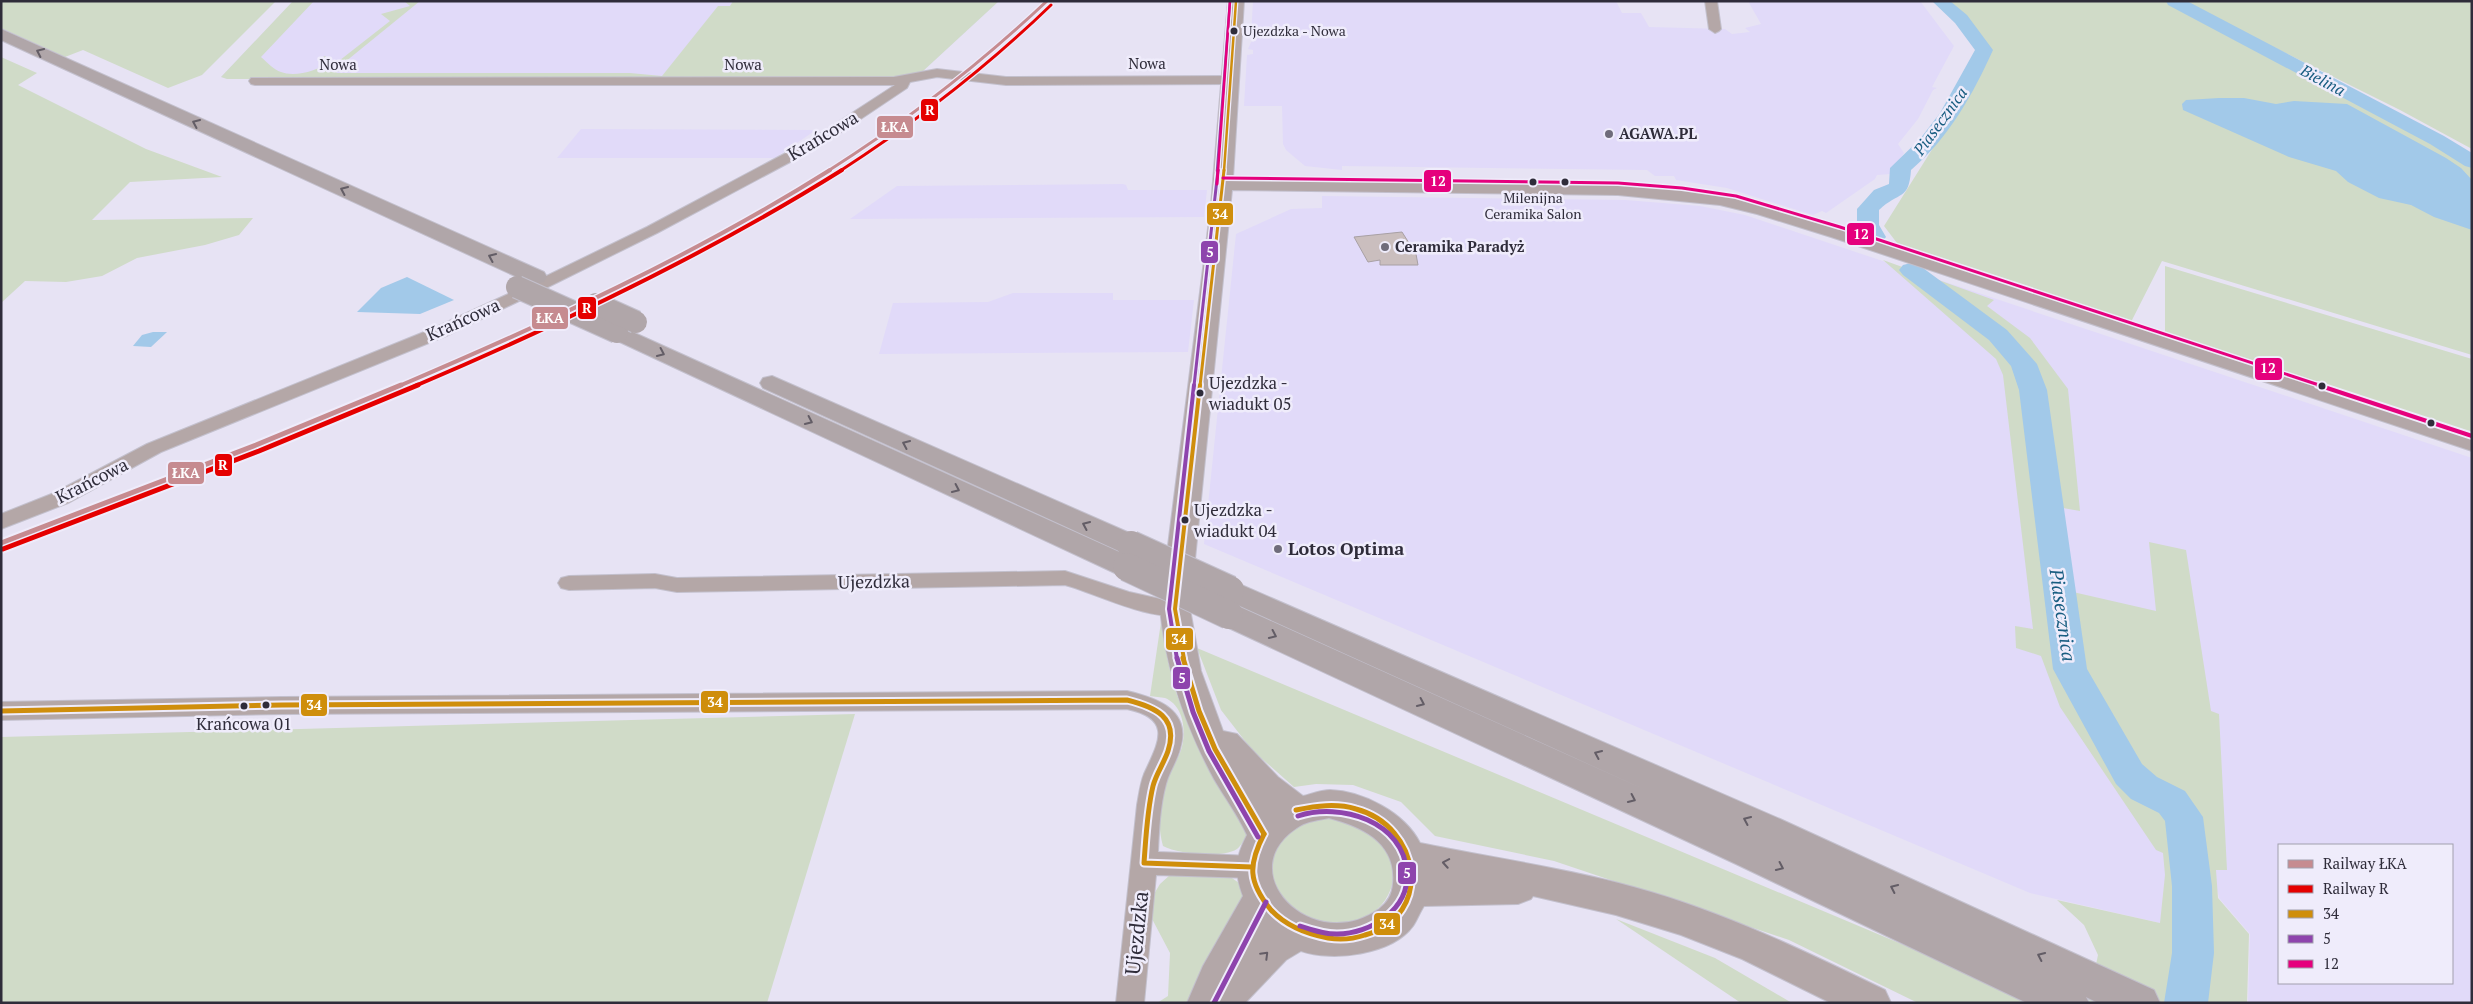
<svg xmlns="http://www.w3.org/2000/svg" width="2473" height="1004" font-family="'PT Serif',serif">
	<rect width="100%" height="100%" fill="#e7e3f4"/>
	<!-- built -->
	<g fill="#e1daf9" fill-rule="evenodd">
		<polygon points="293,1 999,1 922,72 898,76 893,80 227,79 221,77"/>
		<polygon points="1253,1 1616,1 1622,13 1641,13 1649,27 1725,29 1732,34 1750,32 1745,28 1761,24 1748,1 1920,1 1954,46 1932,87 1937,88 1933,90 1918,119 1898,144 1904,153 1891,174 1877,175 1875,179 1826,213 1822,211 1813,215 1727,188 1676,180 1674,176 1655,176 1647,170 1342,166 1342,170 1305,166 1286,150 1283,144 1282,106 1244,106 1247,55 1253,54 1253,50 1248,49 1251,42 1256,41 1256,37 1251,36"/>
		<polygon points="581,129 816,130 775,158 557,158"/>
		<polygon points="1123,184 1126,185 1128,190 1207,190 1204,217 850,219 897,186"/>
		<path d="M1322,196L1625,200L1700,206L1745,215L2472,458V1003H2248L2250,934L2219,898L2218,892L2160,923L2030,893L1204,544L1236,234L1291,209L1322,208ZM2279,845H2452V983H2279Z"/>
		<polygon points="1013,293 1113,293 1113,300 1194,300 1188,352 879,354 893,303 988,302"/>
	</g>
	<!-- green -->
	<g fill="#d0dbc8">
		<polygon points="1,1 276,1 202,75 168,88 83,50 65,57 1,28"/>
		<path d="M293,1H314L261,57C267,62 274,70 281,72C293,77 319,72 327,61L323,57L325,56L335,64L390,21L381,14L410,6L404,1H420L345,62L348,63L336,73H630L662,76L718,6H730L733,1H999L922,72L898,76L893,80L227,79L221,77Z"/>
		<polygon points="1942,1 2172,1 2433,140 2472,165 2472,355 2162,261 2131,322 1900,247 1884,226 1975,81 1986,51 1963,19"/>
		<polygon points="2181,1 2472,1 2472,149 2400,110"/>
		<polygon points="1,57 37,73 18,85 146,149 222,177 130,182 92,220 253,218 239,235 205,245 137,258 102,276 66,282 25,281 1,303"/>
		<polygon points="1883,260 1994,300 1987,306 2030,338 2068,389 2080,511 2063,508 2073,592 2156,611 2149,542 2186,550 2211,711 2219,714 2227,870 2216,870 2218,898 2249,934 2247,1003 2088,1003 2098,955 2084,925 2057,900 2160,923 2165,875 2163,853 2156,850 2060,707 2041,656 2016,648 2015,626 2033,629 2003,375 1996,359"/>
		<polygon points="2165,266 2472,359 2472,434 2165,335"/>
		<path d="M1161,622C1165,644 1168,665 1174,686C1190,736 1224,786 1248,833C1245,838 1241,846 1237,849C1221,859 1178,854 1163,846C1157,825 1159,801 1167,781C1170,771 1176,762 1180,753C1187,735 1185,706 1165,698C1161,697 1154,697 1150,696Z"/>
		<polygon points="1197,648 1235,664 2042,1003 1918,1003 1789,940 1554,861 1435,836 1401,802 1353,785 1316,784 1294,787 1252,750 1221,710"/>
		<polygon points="855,714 767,1003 1,1003 1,737"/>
		<path d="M1330,817C1344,822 1361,825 1373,833C1403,850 1399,896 1372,913C1353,924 1331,926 1310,919C1278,908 1258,868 1281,840C1288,832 1297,824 1308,821C1315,818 1323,818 1330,817Z"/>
		<polygon points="1192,874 1229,876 1239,883 1245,891 1243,915 1194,1003 1157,1003 1168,996 1170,953 1150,915 1154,894 1160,884 1170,875"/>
		<polygon points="1616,919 1715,958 1792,1003 1741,1003"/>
	</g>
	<!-- water -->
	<g fill="#a2c9e9">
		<polygon points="2219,98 2244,98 2276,104 2294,101 2347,104 2446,158 2461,168 2472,180 2472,230 2434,217 2411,205 2379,198 2348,182 2336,171 2289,157 2183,110 2182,104 2186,100"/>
		<polygon points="407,277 454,300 420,314 357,312 381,288"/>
		<polygon points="153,332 167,332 151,347 133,346 142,335"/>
	</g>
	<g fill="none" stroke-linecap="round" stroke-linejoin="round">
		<!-- river -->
		<g fill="#a2c9e9" fill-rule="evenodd">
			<path d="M1932,1H1950L1967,15L1993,50C1973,94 1949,138 1911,170C1909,201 1899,191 1879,210V225L1886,237L1882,242L1874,244L1866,242L1857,225V209L1874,190L1889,184L1890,168L1920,139L1940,113L1975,50L1955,23Z"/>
			<polygon points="2166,1 2187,1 2444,136 2472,153 2472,168 2465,166 2430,144 2168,5"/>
			<polygon points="1911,263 1919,265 2007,330 2037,364 2047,390 2087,669 2142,764 2157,777 2185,791 2203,817 2212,886 2214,953 2208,1003 2164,1003 2172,953 2172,886 2165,821 2159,813 2131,799 2116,784 2053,669 2019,390 2011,366 1989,340 1903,275 1899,270 1903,265"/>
		</g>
	</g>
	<!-- building -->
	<polygon fill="#cabebe" stroke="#a8a0a4" points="1402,232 1416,254 1418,265 1380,265 1380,260 1368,262 1354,237"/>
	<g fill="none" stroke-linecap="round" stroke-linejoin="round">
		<defs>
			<g id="street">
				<polygon points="1705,1 1717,1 1721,29 1719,31 1715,33 1709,29"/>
				<polygon points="937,69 1006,77 1231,76 1237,80 1231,84 1006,85 937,77 910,82 907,88 822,145 657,233 542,290 446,336 161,452 68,503 1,529 1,514 54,493 147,444 434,328 530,284 647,227 812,139 895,85 255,85 251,84 249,81 251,78 894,77"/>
				<path d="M1065,571L1129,592L1183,604L1186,609L1183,614C1153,623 1095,593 1065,585L677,592L655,588L569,590L561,588L558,583L561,578L569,576L655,574L677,578Z"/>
				<path d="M1127,691C1157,698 1192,710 1180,749C1177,761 1169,772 1166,784C1160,806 1159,830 1158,852L1252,856L1261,859L1265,867L1261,875L1252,878L1156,875L1144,1003H1116L1137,805C1139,795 1140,784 1144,774C1158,743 1174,719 1127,709L282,714L1,720V702L282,697Z"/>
			</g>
			<path id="secondary" d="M1228,1H1244L1233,178L1618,183L1707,191L1772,205L2472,434V451L1831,237L1757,214L1720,205L1618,195L1232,190L1190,609L1201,671L1223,731L1237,734L1278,777L1303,796C1311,794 1322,790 1330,790C1363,791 1405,813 1420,843C1497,859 1575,869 1651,892C1732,916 1809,953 1885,990L1891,1003H1831L1742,959L1681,935L1616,915L1533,896L1531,899L1518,904L1424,906C1420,912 1417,920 1413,926C1392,955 1332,962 1301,951L1286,960L1245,1003H1187L1203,966L1243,896C1234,872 1235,858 1247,835C1238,815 1225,798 1214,779C1185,725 1166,670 1160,609L1211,205ZM1329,818C1363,827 1397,843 1393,884C1392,895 1388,902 1379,909C1312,957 1227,870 1300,826C1308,821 1320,820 1329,818Z"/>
			<g id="highway">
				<polygon points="1,29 544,272 547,277 544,282 536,284 528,282 1,40"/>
				<polygon points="617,325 1137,560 1142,567 1137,574 1127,577 1117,574 609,337 605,332 609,327"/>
				<polygon points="772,376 1141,538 1145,545 1141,552 1131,555 1121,552 763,388 760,383 763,378"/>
				<polygon points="1230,580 1780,819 2154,990 2160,1003 2098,1003 2086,997 2089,1003 2027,1003 1736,864 1218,623 1214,615 1218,607 1229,604 1240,607 1650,792 1220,597 1215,590 1220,583"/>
			</g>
		</defs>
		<!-- street casing -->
		<use href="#street" stroke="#c3c0cd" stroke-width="2"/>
		<!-- secondary casing -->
		<use href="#secondary" stroke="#c3c0cd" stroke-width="2"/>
		<!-- highway casing -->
		<use href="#highway" stroke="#c3c0cd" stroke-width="2"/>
		<!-- street -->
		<use href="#street" fill="#b4a7a7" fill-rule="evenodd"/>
		<!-- secondary -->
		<use href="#secondary" fill="#b3a7a8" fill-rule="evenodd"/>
		<!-- highway -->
		<use href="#highway" fill="#b0a6a9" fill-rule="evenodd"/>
		<defs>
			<g id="highway-bridge-far1">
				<polyline points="517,287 617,332"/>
				<polyline points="596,304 636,322"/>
			</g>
			<g id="highway-bridge">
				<polyline points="1131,545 1230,590"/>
				<polyline points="1127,567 1229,615"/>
			</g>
		</defs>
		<!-- highway-bridge-far1 casing -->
		<use href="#highway-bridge-far1" stroke="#c3c0cd" stroke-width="24" stroke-linecap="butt"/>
		<!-- highway-bridge casing -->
		<use href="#highway-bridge" stroke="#c3c0cd" stroke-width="30" stroke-linecap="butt"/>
		<!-- highway-bridge-far1 -->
		<use href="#highway-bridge-far1" stroke="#b0a6a9" stroke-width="22"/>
		<!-- highway-bridge -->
		<use href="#highway-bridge" stroke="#b0a6a9" stroke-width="28"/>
		<defs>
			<polyline id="bus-1-far3" points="1224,171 1236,1"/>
			<polyline id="bus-1-far2" points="1200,386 1224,170"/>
			<polyline id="bus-1-far1" points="1184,659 1175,609 1200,385"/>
			<g id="bus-1">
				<polyline points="1183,658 1199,711 1215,749 1264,834"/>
				<path d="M1,711L282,705L1127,700C1155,707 1179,717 1168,751C1164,763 1156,774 1153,786C1147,811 1146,837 1144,863L1252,867"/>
				<path d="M1264,834C1248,865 1248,882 1271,910C1286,926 1306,934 1328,938C1340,940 1353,939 1365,935C1435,915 1420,826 1356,809C1336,803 1316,806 1296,810"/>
			</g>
			<polyline id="bus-2-far3" points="1217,171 1230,1"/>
			<polyline id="bus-2-far2" points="1194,386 1218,170"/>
			<polyline id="bus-2-far1" points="1177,659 1169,609 1194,385"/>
			<g id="bus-2">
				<polyline points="1177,658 1193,712 1209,751 1258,837"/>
				<path d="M1298,816C1340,802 1404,821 1407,873C1409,910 1370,934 1337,934C1324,934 1312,930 1300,926"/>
				<polyline points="1214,1003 1266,902"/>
			</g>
			<polyline id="bus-3-far2" points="1218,171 1230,1"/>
			<g id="bus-3-far1">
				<polyline points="1223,178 1618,183 1682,188 1736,196 1840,227 2322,386"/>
				<polyline points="1217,184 1218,170"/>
			</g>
			<polyline id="bus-3" points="2318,385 2472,436"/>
		</defs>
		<!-- bus-1-far3 casing -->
		<use href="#bus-1-far3" stroke="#efecfb" stroke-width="5"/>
		<!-- bus-1-far2 casing -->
		<use href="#bus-1-far2" stroke="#efecfb" stroke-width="6"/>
		<!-- bus-1-far1 casing -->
		<use href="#bus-1-far1" stroke="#efecfb" stroke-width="8"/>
		<!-- bus-1 casing -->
		<use href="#bus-1" stroke="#efecfb" stroke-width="9"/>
		<!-- bus-2-far3 casing -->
		<use href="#bus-2-far3" stroke="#efecfb" stroke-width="5"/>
		<!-- bus-2-far2 casing -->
		<use href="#bus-2-far2" stroke="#efecfb" stroke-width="6"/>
		<!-- bus-2-far1 casing -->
		<use href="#bus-2-far1" stroke="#efecfb" stroke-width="8"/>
		<!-- bus-2 casing -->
		<use href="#bus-2" stroke="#efecfb" stroke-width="9"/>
		<!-- bus-3-far2 casing -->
		<use href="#bus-3-far2" stroke="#efecfb" stroke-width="5"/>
		<!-- bus-3-far1 casing -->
		<use href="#bus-3-far1" stroke="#efecfb" stroke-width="6"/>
		<!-- bus-3 casing -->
		<use href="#bus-3" stroke="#efecfb" stroke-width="8"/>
		<!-- bus-1-far3 -->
		<use href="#bus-1-far3" stroke="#cf8e0c" stroke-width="2.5"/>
		<!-- bus-1-far2 -->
		<use href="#bus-1-far2" stroke="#cf8e0c" stroke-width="3"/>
		<!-- bus-1-far1 -->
		<use href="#bus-1-far1" stroke="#cf8e0c" stroke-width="4"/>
		<!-- bus-1 -->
		<use href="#bus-1" stroke="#cf8e0c" stroke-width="5"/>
		<!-- bus-2-far3 -->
		<use href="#bus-2-far3" stroke="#8e44ad" stroke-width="2.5"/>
		<!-- bus-2-far2 -->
		<use href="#bus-2-far2" stroke="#8e44ad" stroke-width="3"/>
		<!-- bus-2-far1 -->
		<use href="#bus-2-far1" stroke="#8e44ad" stroke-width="4"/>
		<!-- bus-2 -->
		<use href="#bus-2" stroke="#8e44ad" stroke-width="5"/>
		<!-- bus-3-far2 -->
		<use href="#bus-3-far2" stroke="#e5007d" stroke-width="2.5"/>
		<!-- bus-3-far1 -->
		<use href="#bus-3-far1" stroke="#e5007d" stroke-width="3"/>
		<!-- bus-3 -->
		<use href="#bus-3" stroke="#e5007d" stroke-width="4"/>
		<defs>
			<path id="rail-1-far2" d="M828,171C907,121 979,65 1047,1"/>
			<path id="rail-1-far1" d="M399,386C545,324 695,255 830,170"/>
			<polyline id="rail-1" points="1,543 256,445 401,385"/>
			<path id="rail-2-far2" d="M840,171C916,122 986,68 1051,5"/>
			<path id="rail-2-far1" d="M415,386C561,324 708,254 842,170"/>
			<polyline id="rail-2" points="3,549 259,451 418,385"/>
		</defs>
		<!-- rail-1-far2 casing -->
		<use href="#rail-1-far2" stroke="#efecfb" stroke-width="5.5"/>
		<!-- rail-1-far1 casing -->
		<use href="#rail-1-far1" stroke="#efecfb" stroke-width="7"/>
		<!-- rail-1 casing -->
		<use href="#rail-1" stroke="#efecfb" stroke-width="9"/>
		<!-- rail-2-far2 casing -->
		<use href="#rail-2-far2" stroke="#efecfb" stroke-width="5.5"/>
		<!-- rail-2-far1 casing -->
		<use href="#rail-2-far1" stroke="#efecfb" stroke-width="7"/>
		<!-- rail-2 casing -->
		<use href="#rail-2" stroke="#efecfb" stroke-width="9"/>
		<!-- rail-1-far2 -->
		<use href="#rail-1-far2" stroke="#c68b90" stroke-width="3"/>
		<!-- rail-1-far1 -->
		<use href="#rail-1-far1" stroke="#c68b90" stroke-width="4"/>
		<!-- rail-1 -->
		<use href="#rail-1" stroke="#c68b90" stroke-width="5"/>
		<!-- rail-2-far2 -->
		<use href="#rail-2-far2" stroke="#e50000" stroke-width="3"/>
		<!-- rail-2-far1 -->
		<use href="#rail-2-far1" stroke="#e50000" stroke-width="4"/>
		<!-- rail-2 -->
		<use href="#rail-2" stroke="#e50000" stroke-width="5"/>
	</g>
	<!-- one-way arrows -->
	<defs><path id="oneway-chevron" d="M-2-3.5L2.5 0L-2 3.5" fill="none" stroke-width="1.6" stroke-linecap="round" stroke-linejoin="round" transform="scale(1.25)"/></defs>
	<g stroke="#635d66">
		<use href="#oneway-chevron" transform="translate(40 52) rotate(-155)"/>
		<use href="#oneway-chevron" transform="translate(196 123) rotate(-156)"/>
		<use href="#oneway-chevron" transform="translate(344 190) rotate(-156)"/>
		<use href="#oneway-chevron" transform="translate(492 257) rotate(-156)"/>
		<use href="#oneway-chevron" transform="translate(661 353) rotate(25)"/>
		<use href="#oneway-chevron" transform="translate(809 421) rotate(25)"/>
		<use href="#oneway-chevron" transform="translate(906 444) rotate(-156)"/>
		<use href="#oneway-chevron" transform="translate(956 489) rotate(25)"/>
		<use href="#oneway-chevron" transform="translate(1086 525) rotate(-156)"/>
		<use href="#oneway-chevron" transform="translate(1273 635) rotate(25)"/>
		<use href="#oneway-chevron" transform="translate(1421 703) rotate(25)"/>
		<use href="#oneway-chevron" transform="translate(1598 754) rotate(-156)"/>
		<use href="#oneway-chevron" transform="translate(1632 799) rotate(25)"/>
		<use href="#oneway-chevron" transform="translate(1747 820) rotate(-156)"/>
		<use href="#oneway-chevron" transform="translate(1780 867) rotate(25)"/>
		<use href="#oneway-chevron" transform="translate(1894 888) rotate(-155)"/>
		<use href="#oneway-chevron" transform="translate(2041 956) rotate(-155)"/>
	</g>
	<g stroke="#645d66">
		<use href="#oneway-chevron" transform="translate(1446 863) rotate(-170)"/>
		<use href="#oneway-chevron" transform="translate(1265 955) rotate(-45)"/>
	</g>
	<!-- markers -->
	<g fill="#2f2c3a" stroke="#efecfb" stroke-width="2">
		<circle cx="1234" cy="31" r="4.5"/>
		<circle cx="1533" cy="182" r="4.5"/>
		<circle cx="1565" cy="182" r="4.5"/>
		<circle cx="2322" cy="386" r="4.5"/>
		<circle cx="1200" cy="393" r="4.5"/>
		<circle cx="2431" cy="423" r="4.5"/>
		<circle cx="1185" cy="520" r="4.5"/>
		<circle cx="266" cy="705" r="4.5"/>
		<circle cx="244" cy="706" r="4.5"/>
	</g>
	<g fill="#6f6c7b" stroke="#efecfb" stroke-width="2">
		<circle cx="1609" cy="134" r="5"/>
		<circle cx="1385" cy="247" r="5"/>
		<circle cx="1278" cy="549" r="5"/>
	</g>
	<g text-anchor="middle" stroke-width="5" stroke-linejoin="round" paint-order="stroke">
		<!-- far-bus labels -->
		<g font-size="14" fill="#2f2c3a" stroke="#efecfb" text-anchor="start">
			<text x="1243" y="36">Ujezdzka - Nowa</text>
			<text x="1533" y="203" text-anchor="middle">Milenijna<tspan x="1533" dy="16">Ceramika Salon</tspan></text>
		</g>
		<!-- far-street labels -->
		<g font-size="15" fill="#2f2c3a" stroke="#efecfb">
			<text x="1147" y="69">Nowa</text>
			<text x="338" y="70">Nowa</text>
			<text x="743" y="70">Nowa</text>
		</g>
		<!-- far-poi labels -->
		<g font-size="15" font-weight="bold" fill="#2f2c3a" stroke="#efecfb" text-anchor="start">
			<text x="1619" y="139">AGAWA.PL</text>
			<text x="1395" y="252">Ceramika Paradyż</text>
		</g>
		<!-- far-water labels -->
		<g font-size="16" font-style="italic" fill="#185d81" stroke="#efecfb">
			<text transform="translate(2323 80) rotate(28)" y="6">Bielina</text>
			<text transform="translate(1940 121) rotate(-54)" y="6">Piasecznica</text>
		</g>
		<!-- bus labels -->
		<g font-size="17" fill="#2f2c3a" stroke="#efecfb" text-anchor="start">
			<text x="1209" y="389">Ujezdzka -<tspan x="1209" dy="21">wiadukt 05</tspan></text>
			<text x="1194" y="516">Ujezdzka -<tspan x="1194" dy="21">wiadukt 04</tspan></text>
			<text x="244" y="730" text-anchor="middle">Krańcowa 01</text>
		</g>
		<!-- street labels -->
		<g font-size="18" fill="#2f2c3a" stroke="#efecfb">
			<text transform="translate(823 136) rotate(-31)" y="6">Krańcowa</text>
			<text transform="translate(463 320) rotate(-24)" y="6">Krańcowa</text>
			<text transform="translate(92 481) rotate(-27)" y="6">Krańcowa</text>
			<text transform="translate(874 582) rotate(-1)" y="6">Ujezdzka</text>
		</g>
		<!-- poi labels -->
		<g font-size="18" font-weight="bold" fill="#2f2c3a" stroke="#efecfb" text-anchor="start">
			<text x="1288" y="555">Lotos Optima</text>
		</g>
		<!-- water labels -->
		<g font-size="19" font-style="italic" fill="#185d81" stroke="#efecfb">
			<text transform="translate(2063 615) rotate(82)" y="7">Piasecznica</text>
		</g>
		<!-- near-street labels -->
		<g font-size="21" fill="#2f2c3a" stroke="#efecfb">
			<text transform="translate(1137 933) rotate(-84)" y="7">Ujezdzka</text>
		</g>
	</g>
	<g stroke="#efecfb" stroke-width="2">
		<rect x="920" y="98" width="19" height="24" rx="5" fill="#e50000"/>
		<rect x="876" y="115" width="38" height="24" rx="5" fill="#c68b90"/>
		<rect x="1423" y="169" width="29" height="24" rx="5" fill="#e5007d"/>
		<rect x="1206" y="202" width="28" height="24" rx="5" fill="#cf8e0c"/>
		<rect x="1846" y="222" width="29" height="24" rx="5" fill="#e5007d"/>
		<rect x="1200" y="240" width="19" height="24" rx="5" fill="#8e44ad"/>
		<rect x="577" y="296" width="20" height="24" rx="5" fill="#e50000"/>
		<rect x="531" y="306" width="38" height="24" rx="5" fill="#c68b90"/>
		<rect x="2254" y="357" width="29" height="24" rx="5" fill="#e5007d"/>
		<rect x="214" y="453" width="19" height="24" rx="5" fill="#e50000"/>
		<rect x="167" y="461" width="38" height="24" rx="5" fill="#c68b90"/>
		<rect x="1165" y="627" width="29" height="24" rx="5" fill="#cf8e0c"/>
		<rect x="1172" y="666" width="19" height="24" rx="5" fill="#8e44ad"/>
		<rect x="700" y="690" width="29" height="24" rx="5" fill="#cf8e0c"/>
		<rect x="300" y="693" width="28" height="24" rx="5" fill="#cf8e0c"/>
		<rect x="1397" y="861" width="20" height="24" rx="5" fill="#8e44ad"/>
		<rect x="1373" y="912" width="28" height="24" rx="5" fill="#cf8e0c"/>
	</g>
	<g font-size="14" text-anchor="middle" font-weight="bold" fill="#fff">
		<text x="930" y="115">R</text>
		<text x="895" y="132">ŁKA</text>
		<text x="1438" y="186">12</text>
		<text x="1220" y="219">34</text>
		<text x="1861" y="239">12</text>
		<text x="1210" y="257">5</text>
		<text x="587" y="313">R</text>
		<text x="550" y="323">ŁKA</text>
		<text x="2268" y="373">12</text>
		<text x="223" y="470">R</text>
		<text x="186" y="478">ŁKA</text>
		<text x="1179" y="644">34</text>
		<text x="1182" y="683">5</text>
		<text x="715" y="707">34</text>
		<text x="314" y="710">34</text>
		<text x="1407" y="878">5</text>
		<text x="1387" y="929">34</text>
	</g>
	<!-- border -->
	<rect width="2473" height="1004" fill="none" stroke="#2f2c3a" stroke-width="5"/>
	<!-- legend -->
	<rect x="2278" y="844" width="175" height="140" fill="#efecfb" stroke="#a29fae"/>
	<rect x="2288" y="860" width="25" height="8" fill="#c68b90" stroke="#a29fae"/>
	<text x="2323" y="869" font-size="15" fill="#2f2c3a">Railway ŁKA</text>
	<rect x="2288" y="885" width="25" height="8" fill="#e50000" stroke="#a29fae"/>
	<text x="2323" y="894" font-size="15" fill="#2f2c3a">Railway R</text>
	<rect x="2288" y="910" width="25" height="8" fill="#cf8e0c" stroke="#a29fae"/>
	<text x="2323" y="919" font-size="15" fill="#2f2c3a">34</text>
	<rect x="2288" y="935" width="25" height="8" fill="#8e44ad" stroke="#a29fae"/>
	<text x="2323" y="944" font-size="15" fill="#2f2c3a">5</text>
	<rect x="2288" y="960" width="25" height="8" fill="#e5007d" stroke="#a29fae"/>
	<text x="2323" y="969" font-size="15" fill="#2f2c3a">12</text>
</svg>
